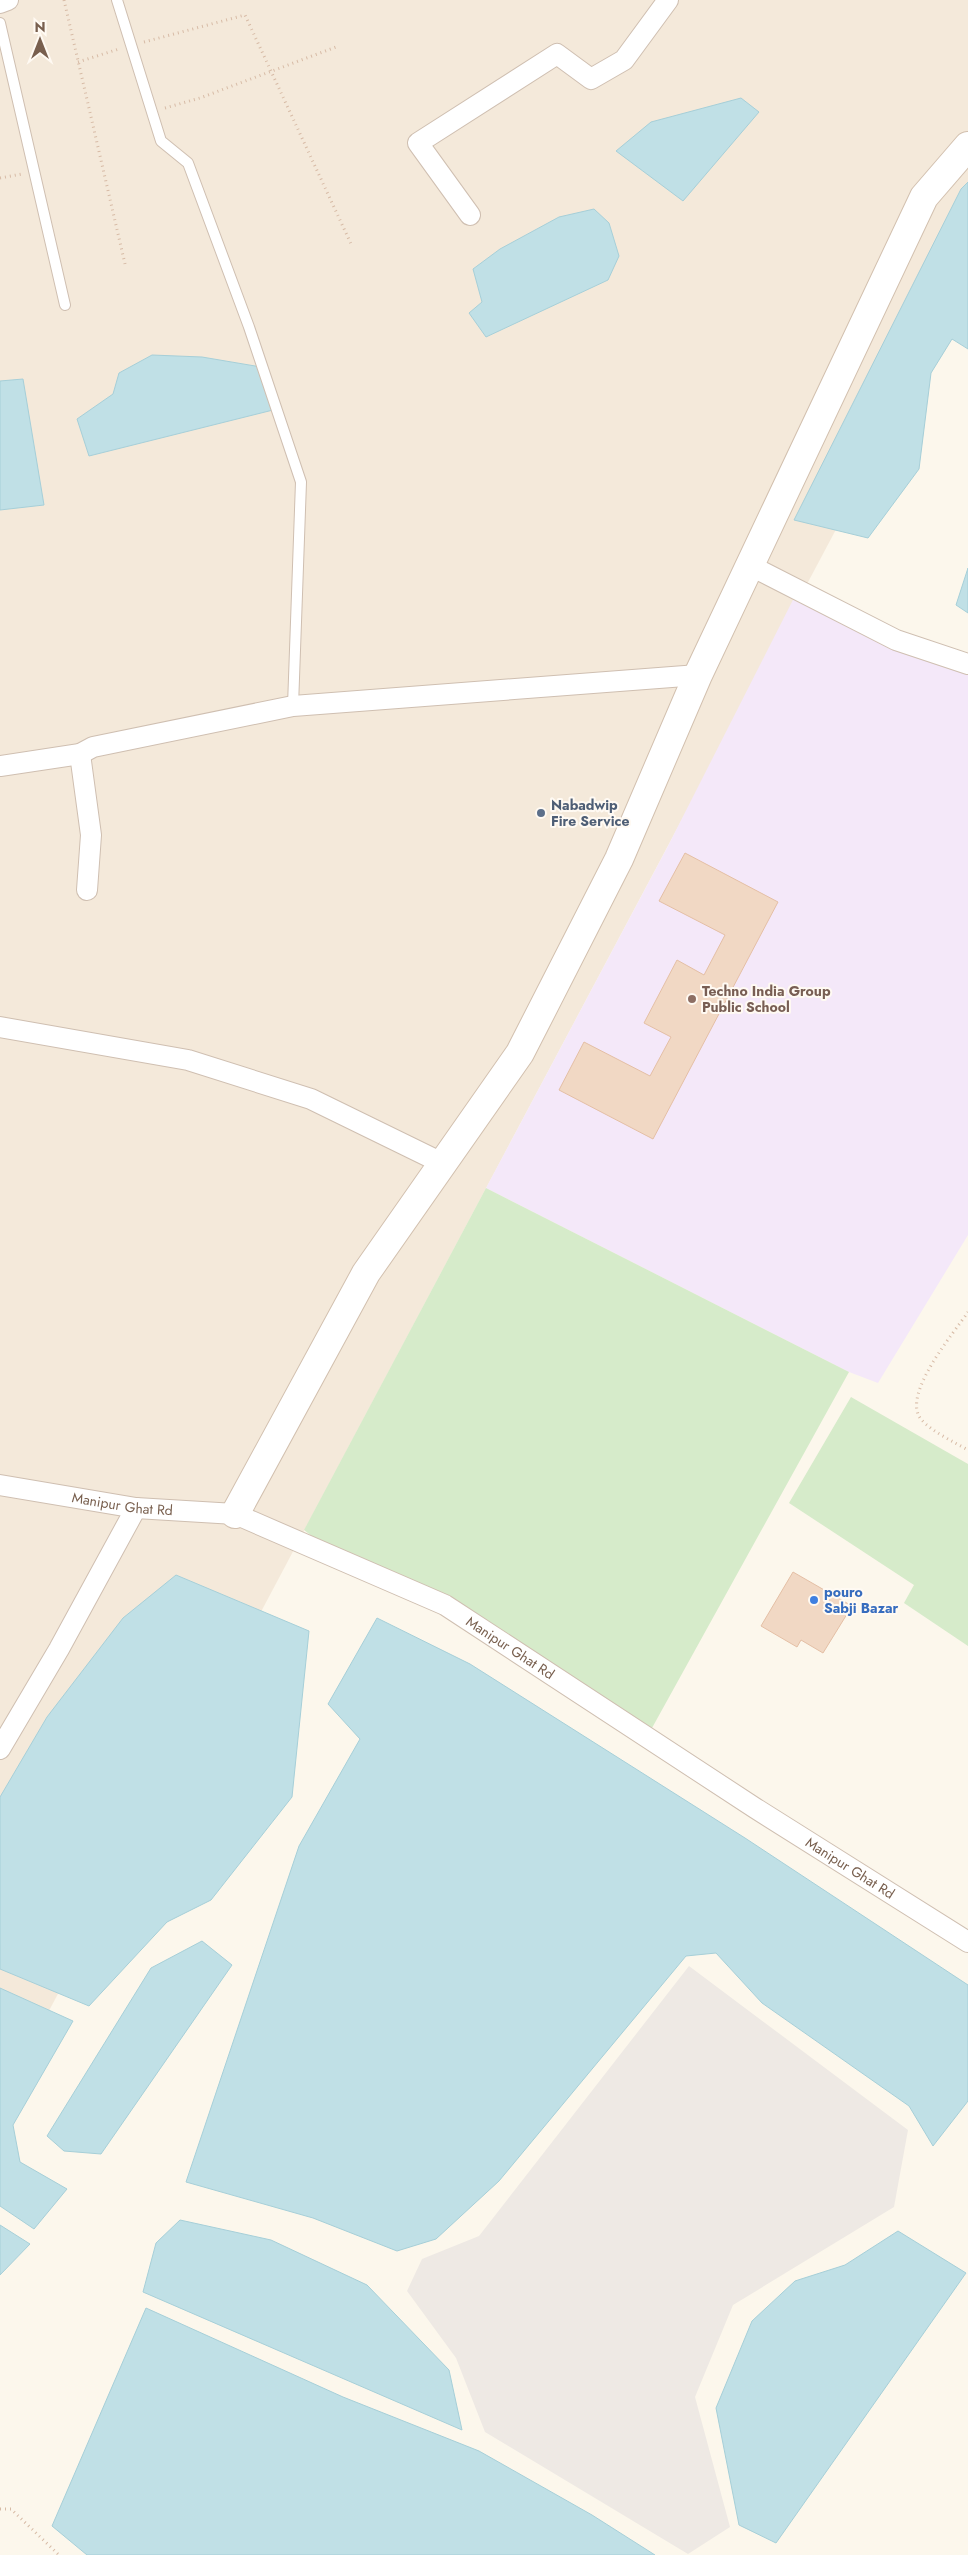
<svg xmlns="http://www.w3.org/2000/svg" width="968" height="2555" font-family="Jost,sans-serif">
	<rect width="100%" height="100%" fill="#fcf7ec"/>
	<!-- residential -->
	<polygon fill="#f4e9da" points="0,0 968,0 968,281 0,2103"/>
	<!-- industrial -->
	<polygon fill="#eee9e4" points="689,1966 908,2130 894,2207 733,2305 695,2397 730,2527 688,2554 485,2432 456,2358 407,2291 422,2259 479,2236"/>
	<!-- education -->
	<polygon fill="#f4e8f9" points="798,590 968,664 968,1235 878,1383 849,1372 486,1188 668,846"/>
	<!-- green -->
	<g fill="#d6ebca">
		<polygon points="486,1188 849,1372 647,1737 445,1605 348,1564 304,1530"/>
		<polygon points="851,1397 968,1464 968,1646 904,1603 914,1585 789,1503"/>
	</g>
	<!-- water -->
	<g fill="#c0e0e6" stroke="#a6cfd8">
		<polygon points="741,98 759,112 683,201 616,151 651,122"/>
		<polygon points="968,182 968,349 952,339 931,373 919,469 868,538 794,520 961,189"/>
		<polygon points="594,209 609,223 619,256 608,280 486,337 469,313 482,302 473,269 500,249 559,217"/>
		<polygon points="152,355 202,357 261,367 277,409 89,456 77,419 113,394 119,373"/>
		<polygon points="23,379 44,505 0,510 0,381"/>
		<polygon points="968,568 968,613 956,605"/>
		<polygon points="176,1575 309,1631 292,1797 211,1900 167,1922 89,2006 0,1969 0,1797 47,1717 123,1618"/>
		<polygon points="377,1618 470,1664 745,1838 968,1985 968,2101 933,2146 909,2106 762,2003 716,1953 686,1956 499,2181 436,2239 397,2251 313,2218 186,2182 299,1846 360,1739 328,1704"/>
		<polygon points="202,1941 232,1965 101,2154 64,2151 47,2136 151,1968"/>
		<polygon points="0,1988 73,2021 13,2125 20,2162 67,2189 34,2229 0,2206"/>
		<polygon points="180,2220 271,2240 367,2285 449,2370 462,2430 143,2292 156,2243"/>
		<polygon points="0,2225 30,2244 0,2275"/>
		<polygon points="898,2231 966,2273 776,2543 739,2525 716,2408 752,2321 795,2281 845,2265"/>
		<polygon points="146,2308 343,2397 479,2451 592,2515 655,2555 87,2555 52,2526"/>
	</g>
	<!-- building -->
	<g fill="#f1d8c4" stroke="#e4bfa5">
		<polygon points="685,853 778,902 653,1139 559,1090 584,1042 650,1076 671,1037 644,1023 677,960 704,975 725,935 659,901"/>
		<polygon points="793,1572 852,1606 823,1653 801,1640 797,1647 761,1626"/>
	</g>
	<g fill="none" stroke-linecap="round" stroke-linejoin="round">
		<defs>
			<g id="lane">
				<polyline points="117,0 161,141 188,163 249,327 301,482 293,706"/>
				<polyline points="0,23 65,305"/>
			</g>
			<g id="street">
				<polyline points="0,3 8,0"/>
				<polyline points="470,215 418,143 557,54 591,79 624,60 668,0"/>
				<polyline points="751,566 896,640 968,664"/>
				<polyline points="80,754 91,835 87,890"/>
				<polyline points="0,766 80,754 93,747 293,706 698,675"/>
				<polyline points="0,1027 188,1060 311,1099 444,1164"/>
				<path id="s1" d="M0,1485L136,1508L235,1514L445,1605L755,1808L968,1942"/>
				<polyline points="0,1749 59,1649 136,1508"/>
			</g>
			<polyline id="secondary" points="235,1514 366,1273 520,1053 619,859 698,675 924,197 968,146"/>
		</defs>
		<!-- lane casing -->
		<use href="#lane" stroke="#cfbfb1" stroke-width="12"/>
		<!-- street casing -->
		<use href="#street" stroke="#cfbfb1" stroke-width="22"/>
		<!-- secondary casing -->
		<use href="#secondary" stroke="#d2c0af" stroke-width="30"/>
		<!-- path -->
		<g stroke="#d7bba6" stroke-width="3" stroke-dasharray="1 4" stroke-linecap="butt">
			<polyline points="64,0 125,264"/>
			<polyline points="144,42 245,15 352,246"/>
			<polyline points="78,62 119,49"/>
			<polyline points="165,108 200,98 336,47"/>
			<polyline points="0,178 22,174"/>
			<path d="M968,1312C953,1334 908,1387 918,1414C922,1427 956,1443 968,1450"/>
			<polyline points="0,2509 11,2509 59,2555"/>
		</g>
		<!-- lane -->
		<use href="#lane" stroke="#fff" stroke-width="10"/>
		<!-- street -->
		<use href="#street" stroke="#fff" stroke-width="20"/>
		<!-- secondary -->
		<use href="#secondary" stroke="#fff" stroke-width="28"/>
	</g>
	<!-- markers -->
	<circle fill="#5c6f8a" stroke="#fffaf3" stroke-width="2" cx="541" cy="813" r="5"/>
	<circle fill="#8d6e63" stroke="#fffaf3" stroke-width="2" cx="692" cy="999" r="5"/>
	<circle fill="#3f7fe0" stroke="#fffaf3" stroke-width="2" cx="814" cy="1600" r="5"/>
	<g text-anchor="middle" stroke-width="4" stroke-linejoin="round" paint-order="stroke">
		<!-- service labels -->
		<g font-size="14" font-weight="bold" fill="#4e5e75" stroke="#fffaf3" text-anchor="start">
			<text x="551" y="810">Nabadwip<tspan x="551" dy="16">Fire Service</tspan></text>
		</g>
		<!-- education labels -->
		<g font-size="14" font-weight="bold" fill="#785e54" stroke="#fffaf3" text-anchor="start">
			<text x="702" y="996">Techno India Group<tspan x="702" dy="16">Public School</tspan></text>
		</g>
		<!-- street labels -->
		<g font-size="14" fill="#785f4e" stroke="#fffaf3">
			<text dy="5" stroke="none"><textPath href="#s1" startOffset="124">Manipur Ghat Rd</textPath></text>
			<text dy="5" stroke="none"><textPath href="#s1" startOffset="544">Manipur Ghat Rd</textPath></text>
			<text dy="5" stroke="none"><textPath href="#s1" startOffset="949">Manipur Ghat Rd</textPath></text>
		</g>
		<!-- shop labels -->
		<g font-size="14" font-weight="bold" fill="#366cbe" stroke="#fffaf3" text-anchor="start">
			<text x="824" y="1597">pouro<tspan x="824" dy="16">Sabji Bazar</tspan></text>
		</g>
	</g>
	<!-- north arrow -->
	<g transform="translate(40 40)" stroke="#fffaf3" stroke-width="4" paint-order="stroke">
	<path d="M0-4L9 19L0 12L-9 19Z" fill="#785f4e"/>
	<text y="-8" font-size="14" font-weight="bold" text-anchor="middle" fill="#785f4e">N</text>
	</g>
</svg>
